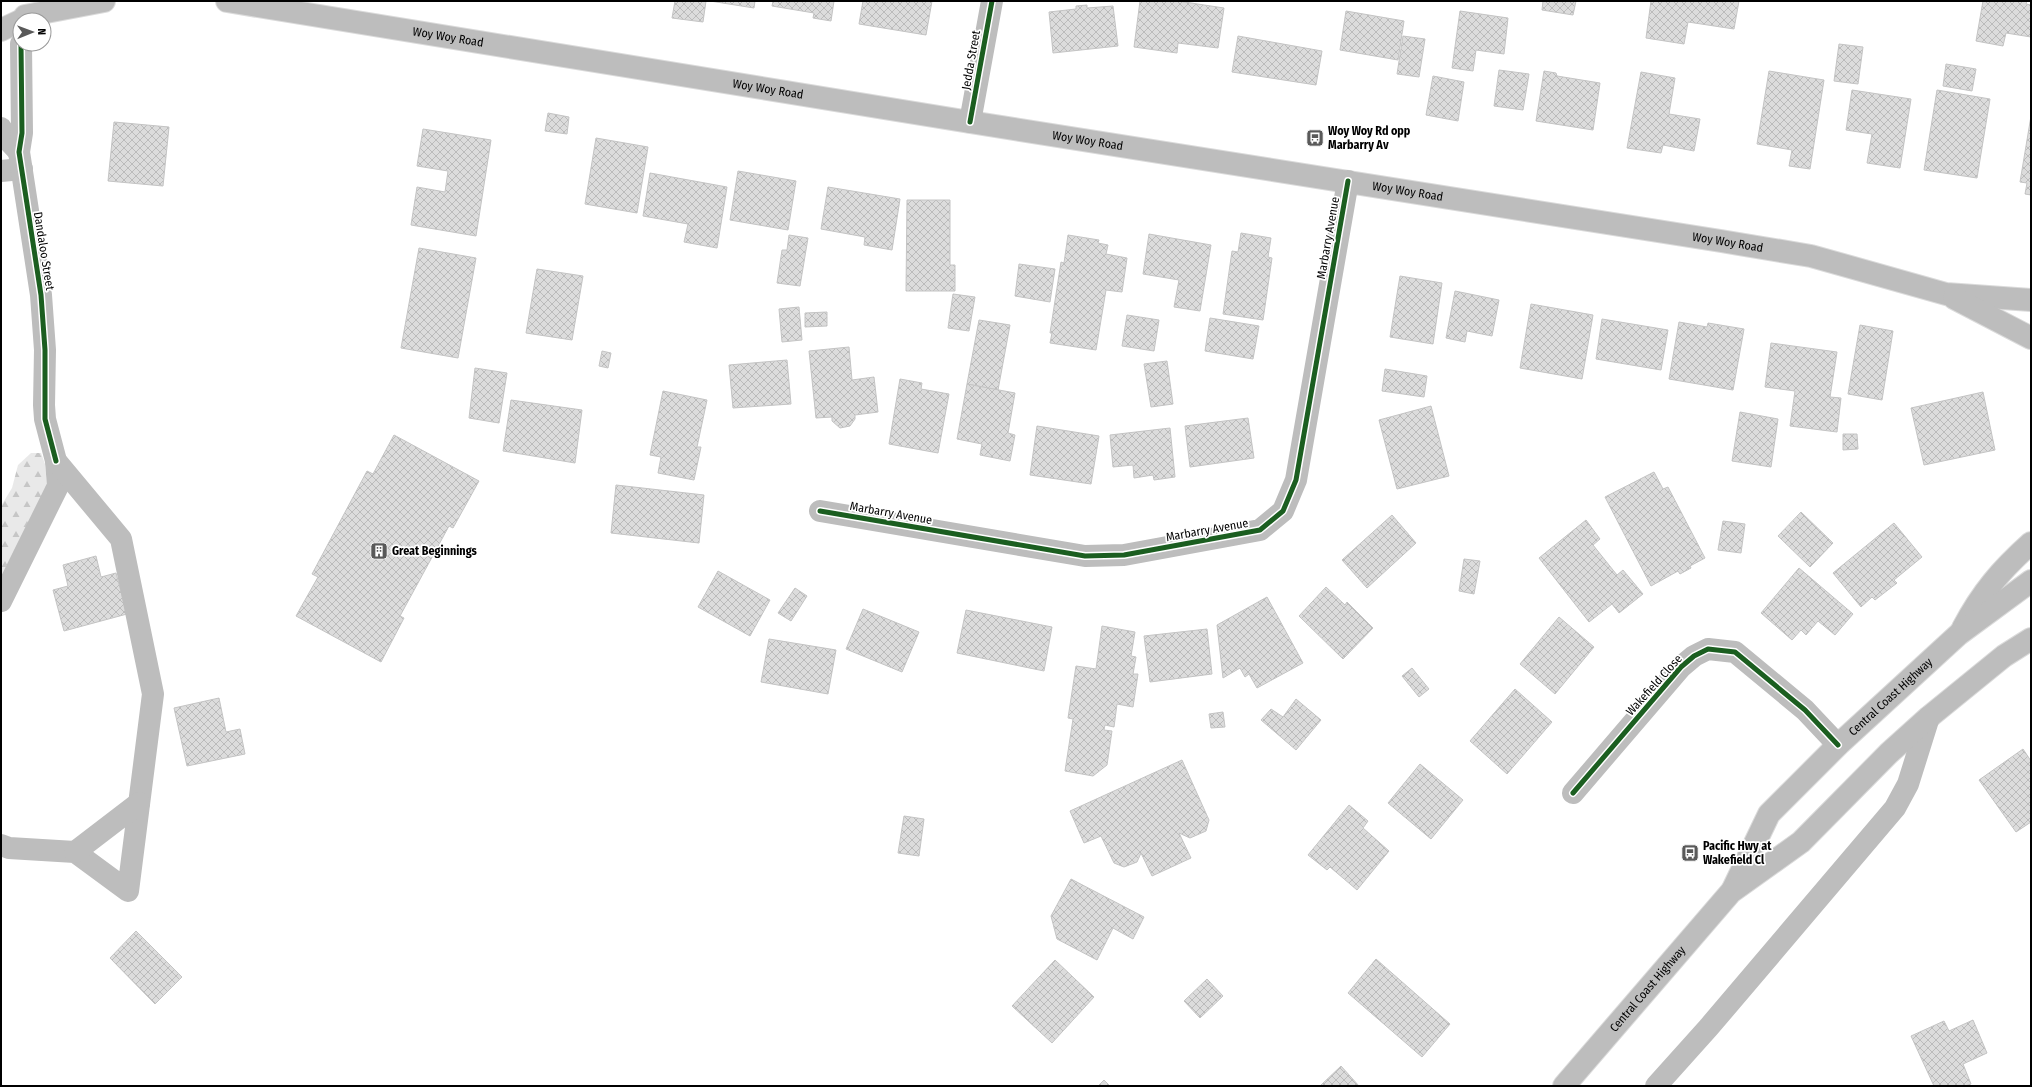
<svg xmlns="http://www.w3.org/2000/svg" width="2032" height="1087" font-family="'Fira Sans Condensed',sans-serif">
	<defs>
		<pattern id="forest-firs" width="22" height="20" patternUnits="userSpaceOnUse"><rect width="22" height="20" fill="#e9e9e9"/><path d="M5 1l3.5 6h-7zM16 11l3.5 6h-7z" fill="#c6c6c6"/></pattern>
		<pattern id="building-cross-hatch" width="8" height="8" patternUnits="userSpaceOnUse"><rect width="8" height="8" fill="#dcdcdc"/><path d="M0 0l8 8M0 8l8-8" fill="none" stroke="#bbb"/></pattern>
	</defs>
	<rect width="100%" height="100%" fill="#fff"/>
	<!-- forest -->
	<polygon fill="url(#forest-firs)" points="31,453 41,453 45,464 47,486 15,550 1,576 1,506 12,488 18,465"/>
	<!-- building -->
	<g fill="url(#building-cross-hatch)" stroke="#c4c4c4">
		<polygon points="675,1 706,1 703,22 672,18"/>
		<polygon points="710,1 755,1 754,8"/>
		<polygon points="771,1 834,1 831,21 813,18 814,13 772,6 773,1"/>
		<polygon points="863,1 932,1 926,35 859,24"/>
		<polygon points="1140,1 1178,1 1224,8 1218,48 1178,43 1177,53 1134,47"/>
		<polygon points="1543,1 1576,1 1573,15 1542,10"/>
		<polygon points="1651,1 1739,1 1734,29 1688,22 1684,44 1646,38"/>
		<polygon points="1983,1 2027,1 2026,4 2031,5 2031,37 2006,33 2003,46 1976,41"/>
		<polygon points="1087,5 1087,8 1113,6 1118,46 1053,53 1049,12 1076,9 1076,6"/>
		<polygon points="1346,11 1404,21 1398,60 1340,50"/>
		<polygon points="1460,11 1508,18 1504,54 1476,50 1473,71 1452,68"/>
		<polygon points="1238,36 1322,51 1316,85 1232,72"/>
		<polygon points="1403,36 1425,39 1419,77 1397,74"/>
		<polygon points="1839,44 1863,47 1858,84 1834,81"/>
		<polygon points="1946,64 1976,69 1972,91 1943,86"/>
		<polygon points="1499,70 1529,74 1523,110 1494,106"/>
		<polygon points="1544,71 1556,73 1557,76 1600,83 1593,130 1536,121"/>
		<polygon points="1769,71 1824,80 1810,169 1789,166 1792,150 1757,144"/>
		<polygon points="1641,72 1675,78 1669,114 1700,119 1694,151 1663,145 1661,153 1627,148"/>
		<polygon points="1433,76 1464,82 1458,121 1426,115"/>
		<polygon points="1852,90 1911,99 1900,168 1867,163 1872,134 1846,130"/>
		<polygon points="1937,90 1990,99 1977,178 1924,170"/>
		<polygon points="548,113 569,117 567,134 545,131"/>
		<polygon points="2031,116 2031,195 2025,194 2027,183 2020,182"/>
		<polygon points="114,122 169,127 163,186 108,181"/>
		<polygon points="423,129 491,140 476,236 411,225 417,187 445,192 448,171 417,166"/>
		<polygon points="596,138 648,147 637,213 585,204"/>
		<polygon points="738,171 796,181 788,230 730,220"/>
		<polygon points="650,173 727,187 717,248 684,242 688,224 643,216"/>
		<polygon points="828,187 900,199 892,250 864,245 865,237 821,229"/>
		<polygon points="907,200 950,200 950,265 955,265 955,291 906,291"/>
		<polygon points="1241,233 1271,238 1268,257 1272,258 1263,320 1223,314 1232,251 1238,252"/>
		<polygon points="1149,234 1211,245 1200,311 1174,307 1179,280 1143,274"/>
		<polygon points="789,235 808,238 800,286 777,283 782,250 787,250"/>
		<polygon points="1068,235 1099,240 1098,243 1108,245 1106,254 1127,258 1122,292 1106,290 1096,350 1050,343 1052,333 1050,333 1061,262 1064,263"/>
		<polygon points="419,248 476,258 458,358 401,348"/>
		<polygon points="1019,264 1055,269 1050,302 1015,296"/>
		<polygon points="537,269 583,276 572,340 526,333"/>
		<polygon points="1400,276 1442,283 1433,344 1390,337"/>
		<polygon points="1455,291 1499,300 1492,336 1467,331 1465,342 1446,338"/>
		<polygon points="953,294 975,297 969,331 948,328"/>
		<polygon points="1531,304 1593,315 1582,379 1520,368"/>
		<polygon points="799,307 802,340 782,342 779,309"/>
		<polygon points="827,312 827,326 805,327 805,313"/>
		<polygon points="1127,315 1159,320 1154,351 1122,346"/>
		<polygon points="1210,318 1259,326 1253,359 1205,351"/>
		<polygon points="1602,319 1668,330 1661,370 1596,359"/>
		<polygon points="979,320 1010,325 998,390 967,384"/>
		<polygon points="1679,322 1707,327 1708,323 1744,329 1733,390 1669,379"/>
		<polygon points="1860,325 1893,331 1882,400 1848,394"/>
		<polygon points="1771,343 1837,352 1830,397 1841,398 1837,432 1790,426 1795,391 1765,387"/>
		<polygon points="849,347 852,380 874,377 878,412 855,415 855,419 850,426 840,428 832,421 832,417 816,418 809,351"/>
		<polygon points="602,351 611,353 608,368 599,366"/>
		<polygon points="787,360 791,404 733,408 729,365"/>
		<polygon points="1167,361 1173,404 1151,407 1144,364"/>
		<polygon points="475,368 507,373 499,423 469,418"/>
		<polygon points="1385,369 1427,376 1424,397 1382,391"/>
		<polygon points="900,379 922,383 921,389 949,394 938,453 889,444"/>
		<polygon points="967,384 1015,393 1008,433 1015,435 1010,461 980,455 982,444 957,439"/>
		<polygon points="663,391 707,400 697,447 701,447 694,480 658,473 661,457 650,455"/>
		<polygon points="1983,392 1995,450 1924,465 1911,408"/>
		<polygon points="511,400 582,410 575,463 503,451"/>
		<polygon points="1431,406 1449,476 1397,489 1379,420"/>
		<polygon points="1740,412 1778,419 1771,467 1732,461"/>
		<polygon points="1248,418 1254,458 1190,467 1185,426"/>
		<polygon points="1037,426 1099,436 1091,484 1030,475"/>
		<polygon points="1170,428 1175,477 1154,480 1153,475 1134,478 1133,465 1113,467 1110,435"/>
		<polygon points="1843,434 1857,434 1858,449 1843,450"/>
		<polygon points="394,435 479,481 453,528 449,526 400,616 404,618 381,662 296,616 318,577 312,574 367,471 373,474"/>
		<polygon points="1654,472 1663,489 1668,487 1705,558 1690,566 1691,568 1680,574 1678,571 1651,586 1605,497"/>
		<polygon points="616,485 704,495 699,543 611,533"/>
		<polygon points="1801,512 1833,543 1810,567 1778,536"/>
		<polygon points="1392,515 1416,543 1367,588 1342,560"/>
		<polygon points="1586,520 1600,539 1593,545 1617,575 1623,570 1643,594 1619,613 1612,604 1589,622 1539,558"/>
		<polygon points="1723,521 1745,524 1741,553 1718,550"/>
		<polygon points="1894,523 1922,557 1894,580 1897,583 1875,600 1872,597 1861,607 1833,573"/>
		<polygon points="96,556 101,577 116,573 127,614 64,631 53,590 68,586 63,565"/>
		<polygon points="1464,559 1480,561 1474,594 1459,591"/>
		<polygon points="1799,568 1853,614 1835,635 1818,621 1806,635 1801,630 1792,640 1761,613"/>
		<polygon points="718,571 770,600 750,636 698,607"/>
		<polygon points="1326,587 1345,605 1347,602 1373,628 1343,659 1299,616"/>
		<polygon points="795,588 807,596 791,621 778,613"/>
		<polygon points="1267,597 1303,663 1257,688 1249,674 1245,677 1240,668 1223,678 1217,625"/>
		<polygon points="863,609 919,632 902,672 846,649"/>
		<polygon points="966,610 1052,627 1044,671 957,653"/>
		<polygon points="1559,617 1594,647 1555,694 1520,664"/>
		<polygon points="1102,626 1135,632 1131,656 1136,657 1133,674 1138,674 1133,707 1117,704 1114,727 1105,725 1104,730 1112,731 1107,765 1093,776 1065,771 1073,719 1068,718 1076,666 1096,669"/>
		<polygon points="1207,629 1212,674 1150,682 1144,636"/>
		<polygon points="769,639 836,650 828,694 761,682"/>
		<polygon points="1412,668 1429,689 1419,697 1402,676"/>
		<polygon points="1515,689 1552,722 1507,774 1470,741"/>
		<polygon points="219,698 226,732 240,729 245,754 187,766 174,708"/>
		<polygon points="1296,699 1321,720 1296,750 1261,720 1271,709 1283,717"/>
		<polygon points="1223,712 1225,727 1211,728 1209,714"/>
		<polygon points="2023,749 2031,761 2031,822 2016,832 1979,780"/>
		<polygon points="1182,760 1209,820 1206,831 1190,838 1179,833 1191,858 1152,876 1141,853 1137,862 1124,867 1114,863 1101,836 1084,843 1070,811"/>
		<polygon points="1420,764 1463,800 1431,839 1388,803"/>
		<polygon points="1349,805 1368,821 1363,828 1389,851 1357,890 1330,867 1327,870 1308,855"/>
		<polygon points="904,816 924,819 919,856 898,853"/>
		<polygon points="1071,879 1144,917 1133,939 1113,928 1097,960 1057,939 1051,916"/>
		<polygon points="136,931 182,977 155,1004 110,958"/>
		<polygon points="1376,959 1450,1024 1422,1057 1348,993"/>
		<polygon points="1055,960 1094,997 1052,1043 1012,1006"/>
		<polygon points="1207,979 1223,996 1200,1018 1184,1001"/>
		<polygon points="1973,1020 1987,1053 1963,1064 1971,1084 1965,1086 1934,1086 1911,1036 1944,1021 1949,1031"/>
		<polygon points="1341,1066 1359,1086 1320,1086"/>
		<polygon points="1104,1080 1110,1086 1098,1086"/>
	</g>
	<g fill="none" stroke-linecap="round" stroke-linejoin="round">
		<defs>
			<g id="major">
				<path id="s1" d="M227,1L970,122L1721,241L1811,256L1946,294L2031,300"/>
				<polyline points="25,16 104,1"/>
				<polyline points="1,30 20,21"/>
				<polyline points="1954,298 2031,338"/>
			</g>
			<g id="highway">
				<path d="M1963,628C1982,592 2001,570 2031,543"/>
				<path id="s2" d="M1733,889L1769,814L1838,745L1959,634L2031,581"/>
				<path id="s3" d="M1564,1086L1731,892L1801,842L1889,753L1929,717L2004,656L2031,639"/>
			</g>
		</defs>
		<!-- major casing -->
		<use href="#major" stroke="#dbdbdb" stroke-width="24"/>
		<!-- highway casing -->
		<use href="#highway" stroke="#dbdbdb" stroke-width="24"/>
		<!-- minor -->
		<g stroke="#bdbdbd" stroke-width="22">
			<polyline points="970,122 992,1"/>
			<polyline points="1,128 5,137 19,152"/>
			<polyline points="1,171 22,169"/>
			<polyline points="820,511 1085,556 1124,555 1260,530 1283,511 1296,480 1348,181"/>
			<polyline points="1,601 58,486 56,461 45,419 44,405 45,350 41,295 19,152 22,133 21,44"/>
			<polyline points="1573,793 1681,667 1694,656 1708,649 1735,652 1805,710 1838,745"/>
			<polyline points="1,845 9,848 75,852 128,891 153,694 121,539 56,461"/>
			<polyline points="75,852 139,803"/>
			<polyline points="1656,1086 1709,1027 1895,808 1908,784 1929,717"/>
		</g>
		<!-- major -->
		<use href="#major" stroke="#bdbdbd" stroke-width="22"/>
		<!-- highway -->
		<use href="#highway" stroke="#bdbdbd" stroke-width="22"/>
		<defs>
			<g id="cycleway">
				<polyline points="21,44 22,133 19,152 41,295 45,350 45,419 56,461"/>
				<polyline points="970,122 992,1"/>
				<polyline points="820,511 1085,556 1124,555 1260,530 1283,511 1296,480 1348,181"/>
				<polyline points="1573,793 1681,667 1694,656 1708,649 1735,652 1805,710 1838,745"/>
			</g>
		</defs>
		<!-- cycleway casing -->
		<use href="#cycleway" stroke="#fff" stroke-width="8"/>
		<!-- cycleway -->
		<use href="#cycleway" stroke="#1b5e20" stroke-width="5"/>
	</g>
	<!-- icons -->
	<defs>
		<symbol id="bus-square" viewBox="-11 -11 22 22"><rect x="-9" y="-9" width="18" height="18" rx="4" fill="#595959" stroke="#fff"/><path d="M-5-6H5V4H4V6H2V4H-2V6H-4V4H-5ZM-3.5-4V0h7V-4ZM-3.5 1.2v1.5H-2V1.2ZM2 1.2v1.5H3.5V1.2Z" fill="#fff"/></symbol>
		<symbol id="building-square" viewBox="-11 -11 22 22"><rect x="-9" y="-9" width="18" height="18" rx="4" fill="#595959" stroke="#fff"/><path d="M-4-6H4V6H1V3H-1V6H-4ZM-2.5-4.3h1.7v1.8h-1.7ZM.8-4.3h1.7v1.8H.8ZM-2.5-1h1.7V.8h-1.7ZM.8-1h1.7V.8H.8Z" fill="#fff"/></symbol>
	</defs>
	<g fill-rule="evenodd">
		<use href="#bus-square" x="1305" y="128" width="20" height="20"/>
		<use href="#building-square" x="369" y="541" width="20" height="20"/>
		<use href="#bus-square" x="1680" y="843" width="20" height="20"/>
	</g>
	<g text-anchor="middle" stroke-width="3.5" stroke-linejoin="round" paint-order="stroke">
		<!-- street labels -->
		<g font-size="12" fill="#000" stroke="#fff">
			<text dy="4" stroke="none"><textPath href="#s1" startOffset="224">Woy Woy Road</textPath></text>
			<text transform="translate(971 60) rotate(-80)" y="4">Jedda Street</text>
			<text dy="4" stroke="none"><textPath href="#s1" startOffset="548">Woy Woy Road</textPath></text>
			<text dy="4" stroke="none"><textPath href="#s1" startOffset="872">Woy Woy Road</textPath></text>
			<text dy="4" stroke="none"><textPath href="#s1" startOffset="1196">Woy Woy Road</textPath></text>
			<text transform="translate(1328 238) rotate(-80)" y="4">Marbarry Avenue</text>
			<text dy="4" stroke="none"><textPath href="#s1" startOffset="1520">Woy Woy Road</textPath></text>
			<text transform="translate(44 251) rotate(81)" y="4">Dandaloo Street</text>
			<text transform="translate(891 513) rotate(10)" y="4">Marbarry Avenue</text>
			<text transform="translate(1207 530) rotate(-10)" y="4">Marbarry Avenue</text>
			<text transform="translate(1654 685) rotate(-48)" y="4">Wakefield Close</text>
			<text dy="4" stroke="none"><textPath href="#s2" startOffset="252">Central Coast Highway</textPath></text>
			<text dy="4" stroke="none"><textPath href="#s3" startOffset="128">Central Coast Highway</textPath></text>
		</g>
		<!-- poi labels -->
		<g font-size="12" font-weight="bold" fill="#000" stroke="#fff" text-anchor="start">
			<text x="1328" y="135">Woy Woy Rd opp<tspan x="1328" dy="14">Marbarry Av</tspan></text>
			<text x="392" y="555">Great Beginnings</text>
			<text x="1703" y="850">Pacific Hwy at<tspan x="1703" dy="14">Wakefield Cl</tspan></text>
		</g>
	</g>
	<!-- border -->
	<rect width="2032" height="1087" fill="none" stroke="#000000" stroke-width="4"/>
	<!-- north arrow -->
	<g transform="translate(32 32) rotate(89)"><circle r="19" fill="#ffffff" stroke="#999999"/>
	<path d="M0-3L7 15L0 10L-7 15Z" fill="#595959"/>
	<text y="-6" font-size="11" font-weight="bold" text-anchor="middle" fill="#000000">N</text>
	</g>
</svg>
